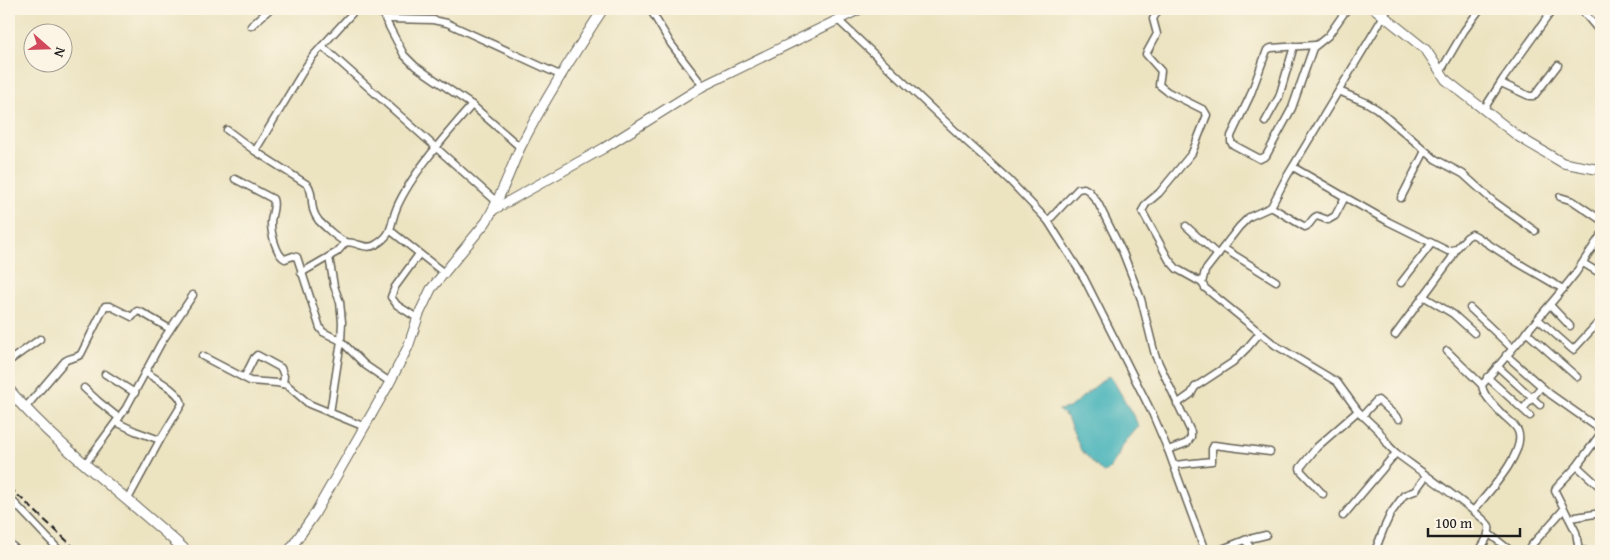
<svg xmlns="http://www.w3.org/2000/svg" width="1610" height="560" font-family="'Gentium Book Plus',serif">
	<rect width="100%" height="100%" fill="#fcf5e5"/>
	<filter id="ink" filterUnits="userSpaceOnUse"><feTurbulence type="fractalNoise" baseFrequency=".02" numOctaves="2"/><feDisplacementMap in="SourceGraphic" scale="10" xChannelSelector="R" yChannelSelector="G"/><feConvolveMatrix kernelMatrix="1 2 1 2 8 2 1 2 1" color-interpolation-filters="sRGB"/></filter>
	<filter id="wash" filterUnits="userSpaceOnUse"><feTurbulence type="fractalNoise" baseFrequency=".0096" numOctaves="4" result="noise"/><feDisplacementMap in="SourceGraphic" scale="20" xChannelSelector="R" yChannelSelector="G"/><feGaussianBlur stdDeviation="1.12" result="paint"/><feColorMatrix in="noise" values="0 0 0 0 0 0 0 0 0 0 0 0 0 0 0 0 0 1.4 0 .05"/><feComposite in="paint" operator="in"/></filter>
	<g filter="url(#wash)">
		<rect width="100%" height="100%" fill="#ece3c1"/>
		<!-- water -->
		<polygon fill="#3fb0b8" stroke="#2e666a" points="1108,376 1113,380 1139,426 1121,447 1118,456 1109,469 1103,473 1081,450 1067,417 1058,410 1069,408"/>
	</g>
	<g filter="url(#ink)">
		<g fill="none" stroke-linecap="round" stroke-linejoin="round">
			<defs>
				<g id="street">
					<polyline points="375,9 390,19 433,20 447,23 562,76"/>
					<polyline points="650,9 671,44 703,86"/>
					<polyline points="1159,9 1153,19 1157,34 1146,54 1161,71 1159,85 1168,92 1204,110 1207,115 1192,153 1159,193 1146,204 1142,211 1169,260 1177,269 1202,283"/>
					<path d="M1388,9L1286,178L1271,207L1249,217L1239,227L1205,271L1202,283L1205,288L1275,345L1337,382L1358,411L1379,431L1389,446L1396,453C1409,463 1487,518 1489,526C1491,534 1483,545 1479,551"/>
					<polyline points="1581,9 1601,33"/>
					<polyline points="384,17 404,55 415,66 472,105 521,148"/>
					<polyline points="838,20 966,141 1009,180 1048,221 1084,278 1153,415 1168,450 1205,551"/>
					<polyline points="251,26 270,9"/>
					<polyline points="1315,45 1271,48 1267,50 1250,96 1231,136 1231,142 1232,144 1260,159 1266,156 1292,108 1313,48 1328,36 1347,9"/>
					<polyline points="322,46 497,202"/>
					<polyline points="1440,72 1464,31 1480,9"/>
					<polyline points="1501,83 1529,96 1534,96 1558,65"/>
					<polyline points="1339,91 1367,103 1377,109 1435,159 1463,174 1494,202 1535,231"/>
					<polyline points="1484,109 1503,79 1551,12"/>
					<polyline points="1265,122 1279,97 1294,46"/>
					<path d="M227,130L255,151L308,185C315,196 308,208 319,221C323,225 340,241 346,242C348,243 351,242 353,243C361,245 368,249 375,245C395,233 389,225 397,207C412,173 447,134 472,105"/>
					<polyline points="255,151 305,68 313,56 356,9"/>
					<path d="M235,179L273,199C276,207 271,215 271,223C271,232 276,255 285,259L293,256L297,257L320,328L323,332L341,341L365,365L390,382"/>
					<polyline points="1345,197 1389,222 1448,251 1456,249 1467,237 1472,234 1476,236 1513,260 1563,289 1575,274 1601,235"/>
					<polyline points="1560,197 1573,201 1601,220"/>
					<polyline points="1401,198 1425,151"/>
					<path d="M1271,207L1305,227C1311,225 1311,218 1317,216L1328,220L1335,216L1345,197L1293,167"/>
					<polyline points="1048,221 1078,189 1084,188 1089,191 1098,203 1123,253 1141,299 1155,355 1191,432 1191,437 1187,443 1168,450"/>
					<polyline points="1186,226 1218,255"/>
					<polyline points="391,231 444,273"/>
					<polyline points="1223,248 1276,281"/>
					<polyline points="329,257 334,286 340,302 342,322 341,341 330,413"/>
					<polyline points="1583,263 1601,274"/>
					<polyline points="301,273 337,252 346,242"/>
					<polyline points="1401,283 1432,243"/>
					<polyline points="1423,296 1453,314 1474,333"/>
					<polyline points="1550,305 1570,326"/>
					<polyline points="1470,308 1512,348"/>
					<polyline points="417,318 397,305 391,297 395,287 419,254"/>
					<polyline points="1538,319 1573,350 1596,325"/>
					<polyline points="1526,332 1577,377"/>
					<polyline points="1395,335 1451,259 1456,249"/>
					<polyline points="1447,351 1482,385"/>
					<polyline points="1506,355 1550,394 1601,430"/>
					<polyline points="202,356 250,381 277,383 287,385 309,404 365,427"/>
					<polyline points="9,361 40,339"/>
					<polyline points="1497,366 1540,405"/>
					<polyline points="105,374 135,393"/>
					<polyline points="1487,377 1530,416"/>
					<polyline points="244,378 254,358 257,355 281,368 284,376 283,384"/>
					<polyline points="84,388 98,401 119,418"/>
					<polyline points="1177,404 1191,394 1195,387 1233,362 1247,348 1259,334"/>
					<path d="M25,408L65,361C70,357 76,359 81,354L105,306H110L132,317L137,311L141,312L170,329"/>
					<polyline points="1523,409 1541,387"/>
					<polyline points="1362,416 1376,401 1378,400 1399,419"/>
					<polyline points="116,422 135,431 160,440"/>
					<polyline points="85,464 126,408 161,343 193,295"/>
					<polyline points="1174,465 1212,461 1212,449 1214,445 1270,452"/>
					<polyline points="1577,466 1601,488"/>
					<polyline points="1323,494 1301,471 1300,468 1317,447 1358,411"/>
					<polyline points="9,497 60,551"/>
					<path d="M128,499L160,440L182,404C181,392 156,379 145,372"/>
					<path d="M1474,510C1487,494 1527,452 1518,431C1515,424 1507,419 1502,414C1495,406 1483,396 1482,385L1563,289"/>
					<polyline points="1343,516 1396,453"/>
					<polyline points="1570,518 1601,513"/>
					<polyline points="1488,533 1511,551"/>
					<polyline points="1245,540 1253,551"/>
					<polyline points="9,543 18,551"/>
					<polyline points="1579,550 1586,551"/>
					<polyline points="1217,551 1245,540 1266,535"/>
					<polyline points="1375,551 1384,528 1391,513 1404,495 1415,491 1426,476"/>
					<polyline points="1529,551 1530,547 1564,509"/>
					<polyline points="1579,551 1576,532 1555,491 1556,488 1577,466 1601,433"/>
				</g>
				<g id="secondary">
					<polyline points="1375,9 1426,50 1446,80 1519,137 1563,163 1601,170"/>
					<polyline points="493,210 604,148 703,86 860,9"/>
					<path d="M289,551L314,515L390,382L408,347L419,314L431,289L486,222C500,199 509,173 520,148C544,100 574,54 603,9"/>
				</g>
				<path id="primary" d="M9,390C61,451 128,497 186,551"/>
			</defs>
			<!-- street casing -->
			<use href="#street" stroke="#656256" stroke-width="9"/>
			<!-- secondary casing -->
			<use href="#secondary" stroke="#656256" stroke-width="11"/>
			<!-- primary casing -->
			<use href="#primary" stroke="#656256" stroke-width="12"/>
			<!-- street -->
			<use href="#street" stroke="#fff" stroke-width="6"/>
			<!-- secondary -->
			<use href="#secondary" stroke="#fff" stroke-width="9"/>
			<!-- primary -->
			<use href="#primary" stroke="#fff" stroke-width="10"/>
			<!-- rail -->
			<polyline stroke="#1c1c1c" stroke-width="2" stroke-dasharray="8 4" stroke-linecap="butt" points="9,487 78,551"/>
		</g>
	</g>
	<!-- margin -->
	<rect width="1610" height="560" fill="none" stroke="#fcf5e5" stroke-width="30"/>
	<!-- north arrow -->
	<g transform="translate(48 48) rotate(110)"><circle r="24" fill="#fcf5e5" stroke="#a29e95"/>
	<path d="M0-4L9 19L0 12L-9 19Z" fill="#d1495b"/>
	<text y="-8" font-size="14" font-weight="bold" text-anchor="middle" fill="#1c1c1c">N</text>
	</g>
	<!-- scale -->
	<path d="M1428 528v8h92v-8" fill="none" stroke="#1c1c1c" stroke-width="2.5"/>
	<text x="1435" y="528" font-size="15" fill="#1c1c1c" stroke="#fcf5e5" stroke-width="4" paint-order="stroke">100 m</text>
</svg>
